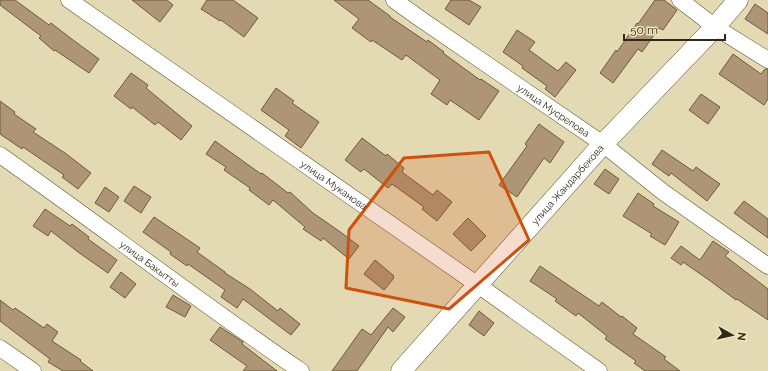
<svg xmlns="http://www.w3.org/2000/svg" width="768" height="371" font-family="Raleway,sans-serif">
	<rect width="100%" height="100%" fill="#e3d9b3"/>
	<!-- building -->
	<g fill="#ad9576" stroke="#705a3d">
		<polygon points="0,0 15,0 49,25 51,23 73,40 99,59 89,73 55,50 54,51 39,38 41,36 0,5"/>
		<polygon points="132,0 167,0 173,5 160,22"/>
		<polygon points="207,0 233,0 258,18 244,37 221,20 220,21 201,9"/>
		<polygon points="334,0 368,0 390,16 390,17 427,42 428,40 444,52 443,53 480,80 481,79 499,91 479,120 450,100 447,105 431,94 440,80 406,55 402,60 372,40 371,42 352,28 359,19"/>
		<polygon points="451,0 469,0 481,7 469,25 445,9"/>
		<polygon points="655,0 664,0 677,10 663,30 659,28 642,52 638,49 613,83 600,73 616,50 617,52 637,23 638,24"/>
		<polygon points="755,4 768,13 768,34 745,19"/>
		<polygon points="517,30 535,42 529,50 558,71 566,62 576,70 555,97 545,89 547,86 522,68 523,66 503,52"/>
		<polygon points="733,54 761,74 765,69 768,69 768,99 764,105 719,74"/>
		<polygon points="131,73 148,85 146,88 192,126 181,140 158,122 155,125 132,107 131,109 114,96"/>
		<polygon points="276,88 294,101 292,103 319,122 301,148 285,136 289,130 261,110"/>
		<polygon points="701,94 720,107 708,124 689,110"/>
		<polygon points="0,101 15,112 14,114 36,129 33,132 65,153 91,173 78,189 62,177 64,175 23,147 22,149 0,134"/>
		<polygon points="539,124 564,142 550,163 544,158 517,197 499,185 527,146 525,144"/>
		<polygon points="362,138 386,156 387,154 404,168 402,172 433,195 437,190 452,202 437,221 422,209 424,207 392,184 388,188 364,169 361,172 345,160"/>
		<polygon points="215,141 261,174 262,173 288,193 290,192 313,213 339,231 359,246 349,259 323,238 321,241 303,229 305,227 273,200 269,205 249,190 250,188 224,170 226,167 206,154"/>
		<polygon points="662,150 693,171 696,167 720,184 707,201 671,173 669,176 652,164"/>
		<polygon points="605,169 619,179 609,194 594,184"/>
		<polygon points="134,186 151,197 141,213 124,201"/>
		<polygon points="105,187 119,197 109,212 95,203"/>
		<polygon points="638,193 654,204 653,206 679,222 665,245 650,236 652,234 623,216"/>
		<polygon points="744,201 768,219 768,238 734,213"/>
		<polygon points="45,209 70,226 72,224 89,237 88,239 117,260 108,273 78,252 51,231 48,236 33,226"/>
		<polygon points="154,217 200,248 197,252 225,272 225,273 250,289 278,311 280,308 300,324 291,335 243,299 237,308 221,297 225,290 188,264 187,266 170,254 171,252 143,232"/>
		<polygon points="468,218 486,236 471,251 453,234"/>
		<polygon points="713,241 729,252 725,256 768,289 768,320 737,299 736,300 709,280 683,262 681,265 671,258 681,246 700,260"/>
		<polygon points="375,260 394,276 393,277 394,278 384,290 364,274"/>
		<polygon points="540,266 599,306 602,302 621,317 622,316 637,328 633,334 666,357 664,359 680,371 645,371 634,363 636,361 605,339 607,336 578,313 576,316 555,301 557,299 530,281"/>
		<polygon points="121,272 136,284 125,298 110,287"/>
		<polygon points="173,295 191,306 185,317 166,307"/>
		<polygon points="0,300 13,310 15,308 44,328 47,324 58,332 52,341 81,360 80,361 93,371 63,371 48,362 50,359 0,321"/>
		<polygon points="393,308 405,317 393,332 388,327 357,371 332,371 362,329 371,335"/>
		<polygon points="479,311 494,323 484,336 469,325"/>
		<polygon points="220,327 243,342 242,344 277,371 243,371 247,366 210,340"/>
	</g>
	<g fill="none" stroke-linecap="round" stroke-linejoin="round">
		<defs>
			<g id="minor">
				<path id="s1" d="M69,0L478,285L599,371"/>
				<path id="s2" d="M394,0L419,18L603,144L663,192L768,266"/>
				<polyline points="680,0 715,27 768,60"/>
				<path id="s3" d="M0,155C101,226 199,302 301,371"/>
				<polyline points="0,348 33,371"/>
			</g>
			<g id="tertiary">
				<path id="s4" d="M401,371L603,144L715,27L738,0"/>
			</g>
		</defs>
		<!-- minor casing -->
		<use href="#minor" stroke="#5c5331" stroke-width="17"/>
		<!-- tertiary casing -->
		<use href="#tertiary" stroke="#5c5331" stroke-width="21"/>
		<!-- minor -->
		<use href="#minor" stroke="#fff" stroke-width="16"/>
		<!-- tertiary -->
		<use href="#tertiary" stroke="#fff" stroke-width="20"/>
	</g>
	<!-- marked area -->
	<path fill="#cc520e" fill-opacity="0.2" stroke="#cc520e" stroke-width="3" stroke-linejoin="round" d="M489,152L529,240L449,309L346,288L349,230L404,158Z"/>
	<g text-anchor="middle" stroke-width="4" stroke-linejoin="round" paint-order="stroke">
		<!-- street labels -->
		<g font-size="10" fill="#2e2a1b" stroke="#f1e6bf">
			<text dy="4" stroke="none"><textPath href="#s2" startOffset="194">улица Мусрепова</textPath></text>
			<text dy="4" stroke="none"><textPath href="#s4" startOffset="250">улица Жандарбекова</textPath></text>
			<text dy="4" stroke="none"><textPath href="#s1" startOffset="323">улица Муканова</textPath></text>
			<text dy="4" stroke="none"><textPath href="#s3" startOffset="185">улица Бакытты</textPath></text>
		</g>
	</g>
	<!-- north arrow -->
	<g transform="translate(732 335) rotate(98)" stroke="#f1e6bf" stroke-width="3" paint-order="stroke">
	<path d="M0-3L7 15L0 10L-7 15Z" fill="#2e2a1b"/>
	<text y="-6" font-size="11" font-weight="bold" text-anchor="middle" fill="#2e2a1b">N</text>
	</g>
	<!-- scale -->
	<path d="M624 34v6h101v-6" fill="none" stroke="#2e2a1b" stroke-width="2"/>
	<text x="630" y="34" font-size="12" fill="#2e2a1b" stroke="#f1e6bf" stroke-width="3" paint-order="stroke">50 m</text>
</svg>
